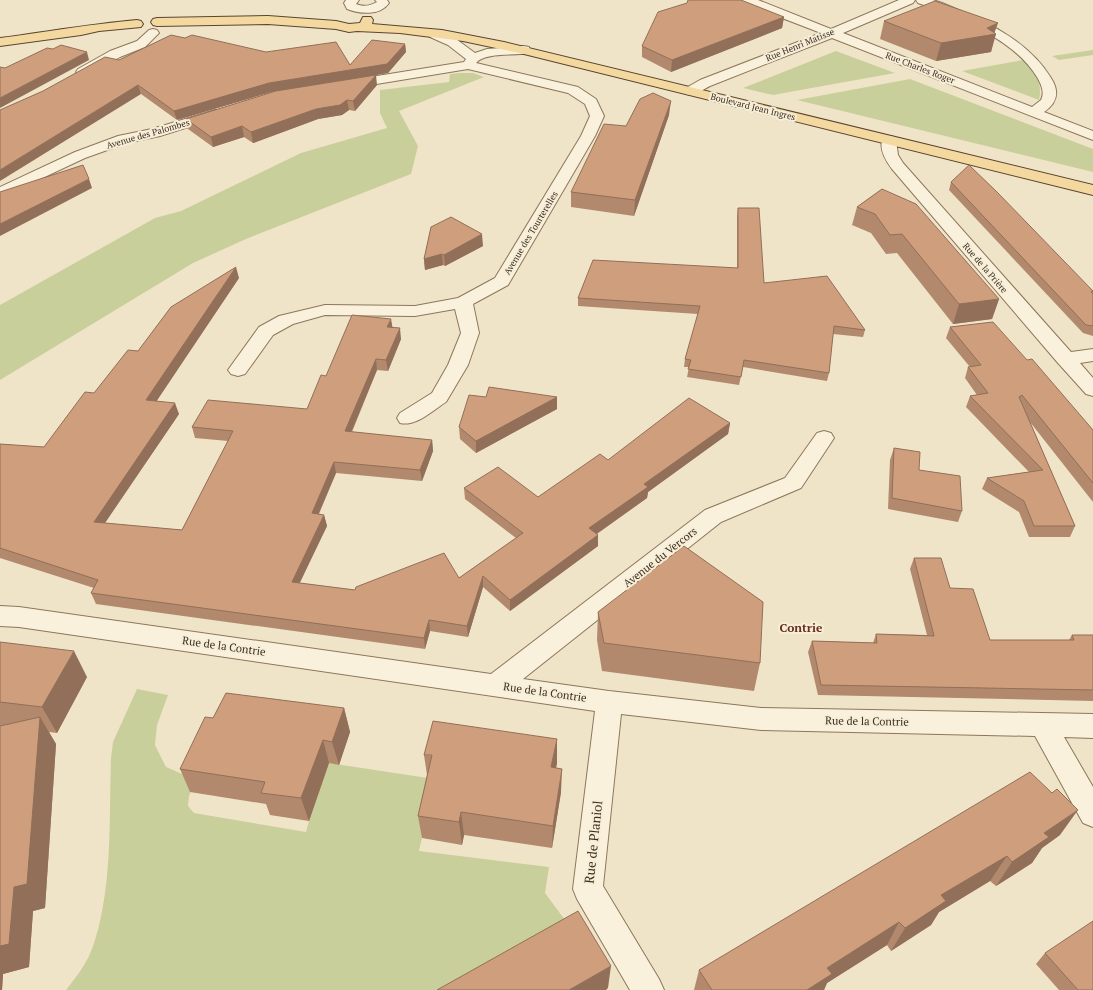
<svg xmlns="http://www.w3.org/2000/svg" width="1093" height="990" font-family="'PT Serif',serif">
	<rect width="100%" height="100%" fill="#f0e4c8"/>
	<!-- green -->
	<g fill="#c9cf9b">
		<polygon points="1093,50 1093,55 1059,60 1052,56"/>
		<polygon points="836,51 895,73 773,95 743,88"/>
		<path d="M1023,60C1035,72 1043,82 1039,100L962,71Z"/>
		<polygon points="460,73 473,73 484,77 399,111 418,146 411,174 246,239 193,263 0,380 0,305 155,218 181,211 301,153 387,128 380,113 380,90 449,82 450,74"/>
		<polygon points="910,79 1093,149 1093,172 797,100"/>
		<path d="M137,689L168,695L157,725L155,745L166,767L196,780L189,796L188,806L194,813L306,832L309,821L329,763L428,778L424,829L419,851L549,867L545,893L568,924L446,990H66C76,977 86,965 92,949C113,891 109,819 111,758L113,742Z"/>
	</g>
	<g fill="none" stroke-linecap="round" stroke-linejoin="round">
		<defs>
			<g id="minor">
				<path d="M346,0H359L356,4C363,7 370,6 377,2L375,0H387L389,3C380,16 360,14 347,9L344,3Z"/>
				<path d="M741,0H758L831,29L899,0H915L913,3L843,33L1032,107L1041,100C1045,92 1041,84 1037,77C1014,39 958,17 918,3L916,0H933L942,3C983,20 1027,39 1051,78C1060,92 1057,103 1044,112L1093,131V140L832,38L710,86C702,90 695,96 686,94L684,91L686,88L700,80L821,33L743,3Z"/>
				<polygon points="153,29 157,30 159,33 145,47 120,57 88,75 78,75 76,72 78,69 110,51 137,41 149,30"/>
				<path d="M434,30L456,39L475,53L487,49L524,46L529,47L530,50L529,53C515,56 485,52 476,63L578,87L596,99L604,116L595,136L508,285L473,304L479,333L468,365L449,397L446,402C433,410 416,427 400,423L397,418L400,413L432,393L448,365L461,333L455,309L415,316L325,315L293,324L273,335L245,374L238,376L231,374L228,370L259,327L279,316L325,305L415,306L458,298L495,278L581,136L590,116L585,104L568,93L468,69L346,89L341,88L339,85L341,82L346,81L464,62L466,59L448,45L430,37L428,34L430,31Z"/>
				<polygon points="215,110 220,111 222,114 220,117 160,136 127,143 85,158 0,198 0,187 75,152 118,136 152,129"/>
				<path d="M889,136L894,137L896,140L898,155L903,163L1071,352L1093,349V361L1080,363L1093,378V396L1086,394L1058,363L892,169C886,161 877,147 884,137Z"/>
				<polygon points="824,431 831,433 834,438 801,488 721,522 523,679 609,691 761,708 1093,714 1093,738 1064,737 1093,787 1093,827 1083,823 1035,736 761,730 621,714 603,886 659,979 664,990 630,990 577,899 573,889 595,711 19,627 0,626 0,606 19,607 491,674 705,510 785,478 817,433"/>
			</g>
			<g id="major">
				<polygon points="268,16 336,21 349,24 360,23 363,17 371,17 373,20 372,24 442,30 504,42 1093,185 1093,195 524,54 463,41 400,33 357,31 349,32 336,29 268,24 157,26 153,25 151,22 153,19 157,18"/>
				<path d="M137,20L141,21L143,24L141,27L99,31L81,35L0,46V38C46,32 91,24 137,20Z"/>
			</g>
		</defs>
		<!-- minor casing -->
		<use href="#minor" stroke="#8d765c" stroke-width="2"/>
		<!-- major casing -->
		<use href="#major" stroke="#5b4430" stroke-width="2"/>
		<!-- minor -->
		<use href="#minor" fill="#faf1dc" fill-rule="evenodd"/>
		<!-- major -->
		<use href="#major" fill="#f3d9a0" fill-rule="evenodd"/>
	</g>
	<!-- wall -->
	<g fill="#b2896c">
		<polygon points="784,17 782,28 671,72 642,57 642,46"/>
		<polygon points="884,21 995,33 991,52 936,61 880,39"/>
		<polygon points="185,38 266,52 350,65 405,44 406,52 388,73 271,92 177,120 141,94 119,60"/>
		<polygon points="377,85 355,111 349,110 342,115 318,119 253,143 244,137 213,147 188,129 186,119"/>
		<polygon points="669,115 634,216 571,207 571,192 626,126"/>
		<polygon points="951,182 1093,291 1093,336 1083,333 949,190"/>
		<polygon points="882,189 999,299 992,319 953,324 897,253 886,254 871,233 852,225 857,207"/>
		<polygon points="738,208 764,283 865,330 863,337 833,334 829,373 827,381 743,367 739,385 687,377 689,367 684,367 685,359 698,314 578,306 578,298 737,268 737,216"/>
		<polygon points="431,227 483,246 445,266 443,265 425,270 424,259"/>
		<polygon points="239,278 156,401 179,414 105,523 182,530 228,441 195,438 192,427 307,409 326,376 392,327 401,339 388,371 377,370 352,432 432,440 433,451 422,481 336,473 319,514 324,515 327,526 299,583 355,590 459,578 516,538 465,499 464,488 538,497 608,460 730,423 728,434 648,492 647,498 597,534 598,535 598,546 510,611 483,587 468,637 430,631 425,649 96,604 91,593 94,588 0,558 0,444 44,447 94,393 138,351"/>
		<polygon points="950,327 1027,360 1093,430 1093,502 1030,422 1075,526 1070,537 1029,537 1019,512 982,489 987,478 1029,472 966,407 970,396 977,395 965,378 968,367 970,367 946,338"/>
		<polygon points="486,397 557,409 476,453 460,439 459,427"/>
		<polygon points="894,448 919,470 962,511 958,522 888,509 890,460"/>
		<polygon points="914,558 950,588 990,640 1069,640 1072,635 1093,635 1093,701 818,695 808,652 812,641 873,643 876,634 927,635 910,569"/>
		<polygon points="598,612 760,663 754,691 602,671 597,640"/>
		<polygon points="0,642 87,677 57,733 49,732 56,744 45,908 33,911 29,967 3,974 2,990 0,990"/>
		<polygon points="344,708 350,732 339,765 329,763 309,821 270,815 266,804 190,792 180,769 213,718"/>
		<polygon points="424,755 557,763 556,768 561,792 552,848 464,835 462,845 422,838 418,816 427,775"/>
		<polygon points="1060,835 1042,848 1032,863 996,886 990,881 939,912 931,925 891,951 887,945 827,983 824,990 694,990 699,970"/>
		<polygon points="1045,953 1093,990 1059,990 1036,964"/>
	</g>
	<!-- shaded-wall -->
	<g fill="#916f58">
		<polygon points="784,17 782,28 671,72 672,60"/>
		<polygon points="998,23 994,34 996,34 991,52 936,61 941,43 987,28"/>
		<polygon points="405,44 406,52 388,73 271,92 177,120 174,111 269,83 387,64"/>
		<polygon points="87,52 89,60 0,108 0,98"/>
		<polygon points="376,75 377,85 355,111 353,101"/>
		<polygon points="138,85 141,94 0,181 0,170"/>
		<polygon points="347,100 349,110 342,115 318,119 253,143 251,132 316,109"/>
		<polygon points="671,101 669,115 634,216 635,200"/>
		<polygon points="242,126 244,137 213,147 211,137"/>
		<polygon points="89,179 92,188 0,236 0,224"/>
		<polygon points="482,234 483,246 445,266 444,255"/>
		<polygon points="442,254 443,265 425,270 424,259"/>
		<polygon points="236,267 239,278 150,411 146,400"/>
		<polygon points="999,299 992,319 953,324 959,304"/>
		<polygon points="391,319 393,330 387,327"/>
		<polygon points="400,328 401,339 388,371 386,360"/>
		<polygon points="376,359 377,370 347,442 345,431"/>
		<polygon points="557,397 557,409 476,453 476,441"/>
		<polygon points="175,403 179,414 98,533 94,522"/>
		<polygon points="730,423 728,434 648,492 647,498 589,539 589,528 644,484"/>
		<polygon points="432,440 433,451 422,481 420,470"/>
		<polygon points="334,462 336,473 314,524 312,513"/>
		<polygon points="324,515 327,526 295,593 292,582"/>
		<polygon points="598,535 598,546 510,611 510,600"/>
		<polygon points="483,576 483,587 468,637 467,626"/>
		<polygon points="429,620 430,631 425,649 424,638"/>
		<polygon points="74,651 87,677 57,733 42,707"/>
		<polygon points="344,708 350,732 339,765 332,742"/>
		<polygon points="40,717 56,744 45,908 33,911 29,967 3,974 2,990 0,990 0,946 14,887"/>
		<polygon points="557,739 557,763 551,791 551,767"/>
		<polygon points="323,740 329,763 309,821 301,798"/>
		<polygon points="562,769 561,792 552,848 553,826"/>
		<polygon points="1078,810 1060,835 1042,848 1032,863 996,886 1012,862 1044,833"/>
		<polygon points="461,812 464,835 462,845 459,822"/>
		<polygon points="1007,856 990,881 939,912 931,925 891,951 905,928 941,895"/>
		<polygon points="899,922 887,945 827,983 824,990 807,990 827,968"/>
		<polygon points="611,966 608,988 606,990 569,990"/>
	</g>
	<!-- building -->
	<g fill="#cf9f7d" stroke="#916f58">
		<polygon points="688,0 741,0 784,17 672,60 642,46 658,12 687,3"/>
		<polygon points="935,1 998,23 987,28 996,34 941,43 884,21"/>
		<polygon points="171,35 185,38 192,35 266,52 336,42 350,65 372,40 405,44 387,64 269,83 174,111 138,85 0,170 0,110 43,91 105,57 119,60"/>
		<polygon points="61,45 87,52 0,98 0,67 5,68 47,48 53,49"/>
		<polygon points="376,75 353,101 347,100 340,105 316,109 251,132 242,126 211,137 186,119 276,91"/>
		<polygon points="653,93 671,101 635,200 571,192 604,124 626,126 640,99"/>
		<polygon points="83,165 89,179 0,224 0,192"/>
		<polygon points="969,165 997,192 1093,291 1091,292 1093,294 1093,326 1086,325 951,182"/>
		<polygon points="882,189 916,204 999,299 959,304 902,234 890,235 875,214 857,207"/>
		<polygon points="738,208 759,208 764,283 827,276 865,330 834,326 829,373 744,360 741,377 688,369 691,360 685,359 700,306 578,298 593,260 738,268"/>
		<polygon points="451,217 482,234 444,255 442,254 424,259 431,227"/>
		<polygon points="236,267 146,400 175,403 94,522 182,530 233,431 192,427 208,400 307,409 321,375 326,376 352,315 391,319 387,327 400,328 386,360 376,359 345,431 432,440 420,470 334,462 312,513 324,515 292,582 355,590 356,587 444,553 459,578 523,533 464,488 498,467 538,497 600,454 608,460 689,398 730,423 644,484 648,487 589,528 598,535 510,600 483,576 467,626 429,620 424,638 91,593 98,580 0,548 0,444 44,447 85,392 94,393 128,350 138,351 171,307"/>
		<polygon points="993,322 1027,360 1032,359 1093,430 1093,483 1022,395 1019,397 1075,526 1034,526 1024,501 987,478 1043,470 970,396 988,393 968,367 981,365 950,327"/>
		<polygon points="489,387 557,397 476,441 459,427 469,395 486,397"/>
		<polygon points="894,448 920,452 919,470 960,476 962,511 892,498"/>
		<polygon points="684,546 763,602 760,663 604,643 598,612"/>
		<polygon points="914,558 941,558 950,588 973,589 990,640 1074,640 1072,635 1093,635 1093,690 821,685 812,641 877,643 876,634 934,636"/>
		<polygon points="0,642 74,651 42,707 0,702"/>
		<polygon points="226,693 344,708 332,742 323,740 301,798 261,793 265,782 180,769 205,717 213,718"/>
		<polygon points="40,717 27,884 14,887 9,944 0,946 0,726"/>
		<polygon points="433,721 557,739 551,767 562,769 553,826 461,812 459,822 418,816 432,755 424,755"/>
		<polygon points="1030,772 1052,793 1057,789 1078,810 1044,833 1049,837 1012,862 1007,856 941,895 946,901 905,928 899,922 827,968 832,974 807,990 712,990 699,970"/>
		<polygon points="578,911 611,966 569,990 437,990"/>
		<polygon points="1093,921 1093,990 1078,990 1045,953"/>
	</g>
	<g text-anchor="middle" stroke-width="4" stroke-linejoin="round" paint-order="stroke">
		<!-- far-street labels -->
		<g font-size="9" fill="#3d2e20" stroke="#f7eed8">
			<text transform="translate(800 45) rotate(-22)" y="3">Rue Henri Matisse</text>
			<text transform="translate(920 68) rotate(21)" y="3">Rue Charles Roger</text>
			<text transform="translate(753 107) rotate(14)" y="3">Boulevard Jean Ingres</text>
			<text transform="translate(148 134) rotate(-16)" y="3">Avenue des Palombes</text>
			<text transform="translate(531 233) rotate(-59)" y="3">Avenue des Tourterelles</text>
			<text transform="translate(985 268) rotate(49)" y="3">Rue de la Prière</text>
		</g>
		<!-- street labels -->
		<g font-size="11" fill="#3d2e20" stroke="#f7eed8">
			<text transform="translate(660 557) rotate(-38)" y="4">Avenue du Vercors</text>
			<text transform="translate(224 646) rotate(8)" y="4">Rue de la Contrie</text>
			<text transform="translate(545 692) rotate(8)" y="4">Rue de la Contrie</text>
			<text transform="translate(867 721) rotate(1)" y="4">Rue de la Contrie</text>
		</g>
		<!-- neighbourhood labels -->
		<g font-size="12" font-weight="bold" fill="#6b2e1e" stroke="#f7eed8">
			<text x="801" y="632">Contrie</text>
		</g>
		<!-- near-street labels -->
		<g font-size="13" fill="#3d2e20" stroke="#f7eed8">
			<text transform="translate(593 842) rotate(-84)" y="5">Rue de Planiol</text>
		</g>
	</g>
</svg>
